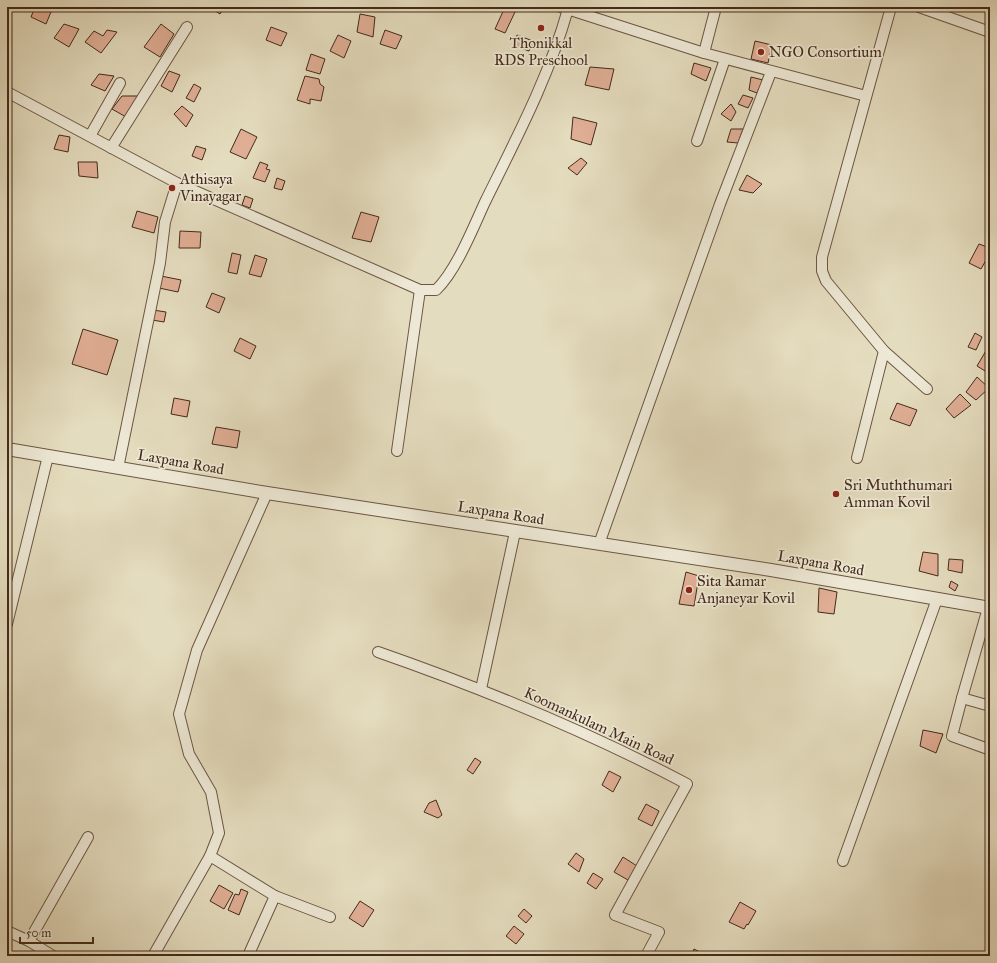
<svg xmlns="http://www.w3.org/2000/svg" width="997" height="963" font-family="'IM FELL Great Primer',serif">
	<rect width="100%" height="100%" fill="#e4dcbe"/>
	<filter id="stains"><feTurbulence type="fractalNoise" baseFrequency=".005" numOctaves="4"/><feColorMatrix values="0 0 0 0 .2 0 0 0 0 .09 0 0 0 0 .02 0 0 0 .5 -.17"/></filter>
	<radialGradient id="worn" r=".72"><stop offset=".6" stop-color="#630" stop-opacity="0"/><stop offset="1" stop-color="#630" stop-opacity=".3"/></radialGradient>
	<!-- building -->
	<g fill="#e0ae95" stroke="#442a1a">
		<polygon points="35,7 53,7 46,24 31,17"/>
		<polygon points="209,7 224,7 220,14"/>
		<polygon points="505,7 515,12 505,33 495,29"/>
		<polygon points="581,7 600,7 597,14"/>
		<polygon points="360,14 375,17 373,37 357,32"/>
		<polygon points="64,24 79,29 69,47 54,38"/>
		<polygon points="161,24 174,34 160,57 144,47"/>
		<polygon points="271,27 287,33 281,46 266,40"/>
		<polygon points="107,30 117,32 101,53 85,42 94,31 103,36"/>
		<polygon points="385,30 402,36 396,49 380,44"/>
		<polygon points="338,35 351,41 344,58 330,51"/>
		<polygon points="517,35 533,41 529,51 513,45"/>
		<polygon points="755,41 772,45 768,63 751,59"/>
		<polygon points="311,54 325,59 320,74 306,70"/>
		<polygon points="694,63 711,68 706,81 691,74"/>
		<polygon points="590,67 614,69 609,90 585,85"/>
		<polygon points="169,71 180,75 172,92 161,86"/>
		<polygon points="99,74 114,76 105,91 91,85"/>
		<polygon points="305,76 319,79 320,84 324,87 321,101 310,99 310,104 297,100"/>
		<polygon points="751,77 763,80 757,93 749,90"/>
		<polygon points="194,84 201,88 194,102 186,98"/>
		<polygon points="743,95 753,98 748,108 738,104"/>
		<polygon points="122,96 138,96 126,117 112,109"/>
		<polygon points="731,104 736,112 731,121 721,114"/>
		<polygon points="182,106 193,115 186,127 174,114"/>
		<polygon points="573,117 597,123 591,145 571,139"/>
		<polygon points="241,129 257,137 246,159 230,152"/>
		<polygon points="731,129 743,129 738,143 727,142"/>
		<polygon points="59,135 70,137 68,152 54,149"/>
		<polygon points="196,146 206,149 202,160 192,156"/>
		<polygon points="581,158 587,163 577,175 568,168"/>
		<polygon points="78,162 97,162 98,178 79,176"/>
		<polygon points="260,162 268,165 266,169 270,170 265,182 253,178"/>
		<polygon points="747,175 762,184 753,193 739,190"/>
		<polygon points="277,178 285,181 282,190 274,188"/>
		<polygon points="245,196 253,199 250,208 242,205"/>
		<polygon points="137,211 158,217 154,233 132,227"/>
		<polygon points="361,212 379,217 371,242 352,238"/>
		<polygon points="180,231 201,232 200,248 179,248"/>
		<polygon points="979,244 990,248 990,253 981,269 969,263"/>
		<polygon points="232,253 241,255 237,274 228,272"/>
		<polygon points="255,255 267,259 261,277 249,274"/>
		<polygon points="161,276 181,280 178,292 159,288"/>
		<polygon points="212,293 225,298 219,313 206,307"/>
		<polygon points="153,310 166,312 164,322 152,320"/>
		<polygon points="83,329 118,340 107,375 72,364"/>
		<polygon points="975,333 982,337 976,350 968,347"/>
		<polygon points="240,338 256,346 250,359 234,351"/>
		<polygon points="987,349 990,351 990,374 977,366"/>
		<polygon points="977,377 989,388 976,400 966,392"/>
		<polygon points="960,394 971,405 954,418 946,409"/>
		<polygon points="174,398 190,401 187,417 171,414"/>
		<polygon points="897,403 917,410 910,426 890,419"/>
		<polygon points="216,427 240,431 237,448 212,444"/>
		<polygon points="923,552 938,554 938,576 919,571"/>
		<polygon points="949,559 963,560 962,573 948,570"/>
		<polygon points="686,572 699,576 694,606 679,604"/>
		<polygon points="951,581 958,585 955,591 949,587"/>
		<polygon points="819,588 837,592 834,614 818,612"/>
		<polygon points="923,730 943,734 936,753 920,746"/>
		<polygon points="475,758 481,762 473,774 467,770"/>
		<polygon points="609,771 621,777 613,792 602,785"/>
		<polygon points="436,800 442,815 438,818 424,812 429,803"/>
		<polygon points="646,804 659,811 652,826 638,819"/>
		<polygon points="576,853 584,859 579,872 568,864"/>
		<polygon points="623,857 637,866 628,880 614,872"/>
		<polygon points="593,873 603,879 596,889 587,883"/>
		<polygon points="219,885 233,893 224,909 210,901"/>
		<polygon points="241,889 248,892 239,915 228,910 235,894 239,895"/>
		<polygon points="360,901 374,910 363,927 349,918"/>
		<polygon points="740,902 756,911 748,925 747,924 744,929 729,922"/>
		<polygon points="524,909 532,916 526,923 518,916"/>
		<polygon points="514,926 524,934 516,944 506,936"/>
		<polygon points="694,949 702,953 700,956 691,956"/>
	</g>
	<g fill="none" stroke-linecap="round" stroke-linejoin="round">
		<defs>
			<g id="minor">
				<polyline points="561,7 704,53 866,96"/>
				<polyline points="891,7 822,257 822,271 826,281 884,351 927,389"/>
				<polyline points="919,7 990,32"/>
				<polyline points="704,53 716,7"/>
				<path d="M7,92L177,183L420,290H436C456,271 473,228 485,202C516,139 549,77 568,9"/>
				<polyline points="90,136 120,83"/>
				<polyline points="697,141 725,59"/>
				<polyline points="111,148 187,27"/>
				<polyline points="397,451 420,290"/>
				<polyline points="857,458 884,351"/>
				<polyline points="118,468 160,263 165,222 177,183"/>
				<polyline points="267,493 197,650 179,714 189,754 211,792 219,833 210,856 275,896 330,917"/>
				<polyline points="599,544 720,204 771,72"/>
				<polyline points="988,608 962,698 990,706"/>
				<polyline points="7,624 48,456"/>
				<path d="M378,652C484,689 587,731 687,784L615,915L659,932L646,956"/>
				<polyline points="481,689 515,532"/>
				<polyline points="962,698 952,736 988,749"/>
				<polyline points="843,861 937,599"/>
				<polyline points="7,931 29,941 53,956"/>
				<polyline points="29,941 88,837"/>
				<polyline points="153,956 210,856"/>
				<polyline points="248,956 275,896"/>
			</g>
			<polyline id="tertiary" points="7,449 267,493 771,570 990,608"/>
		</defs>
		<!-- minor casing -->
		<use href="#minor" stroke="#6c5643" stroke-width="12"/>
		<!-- tertiary casing -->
		<use href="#tertiary" stroke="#6c5643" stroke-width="14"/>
		<!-- minor -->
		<use href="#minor" stroke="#ede8d5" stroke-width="10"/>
		<!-- tertiary -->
		<use href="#tertiary" stroke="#ede8d5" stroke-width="12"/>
	</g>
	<!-- markers -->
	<g fill="#8f2418" stroke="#ede8d5" stroke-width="1.5">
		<circle cx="541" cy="28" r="4"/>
		<circle cx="761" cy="52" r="4"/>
		<circle cx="172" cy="188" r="4"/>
		<circle cx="836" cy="494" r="4"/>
		<circle cx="689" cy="590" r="4"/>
	</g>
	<g text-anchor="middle" stroke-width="3.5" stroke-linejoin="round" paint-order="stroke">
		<!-- poi labels -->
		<g font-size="15" fill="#442a1a" stroke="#ede8d5" text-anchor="start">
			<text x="541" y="48" text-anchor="middle">Thonikkal<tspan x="541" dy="17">RDS Preschool</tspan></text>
			<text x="769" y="57">NGO Consortium</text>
			<text x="180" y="184">Athisaya<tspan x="180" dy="17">Vinayagar</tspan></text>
			<text x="844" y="490">Sri Muththumari<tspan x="844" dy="17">Amman Kovil</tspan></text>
			<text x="697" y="586">Sita Ramar<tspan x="697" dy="17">Anjaneyar Kovil</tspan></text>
		</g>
		<!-- street labels -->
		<g font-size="15" fill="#442a1a" stroke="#ede8d5">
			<text transform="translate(181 462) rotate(10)" y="5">Laxpana Road</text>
			<text transform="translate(501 513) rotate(9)" y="5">Laxpana Road</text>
			<text transform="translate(821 563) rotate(10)" y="5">Laxpana Road</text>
			<text transform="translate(599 726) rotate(25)" y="5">Koomankulam Main Road</text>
		</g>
	</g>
	<!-- margin -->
	<rect width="997" height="963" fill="none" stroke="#e4dcbe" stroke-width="24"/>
	<rect x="8" y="8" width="981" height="947" fill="none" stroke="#442a1a" stroke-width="2"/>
	<rect x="12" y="12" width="973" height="939" fill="none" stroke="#442a1a"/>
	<!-- scale -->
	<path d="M20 937v6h73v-6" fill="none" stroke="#442a1a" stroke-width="2"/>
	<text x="26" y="937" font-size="12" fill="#442a1a" stroke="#ede8d5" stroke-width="3" paint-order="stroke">50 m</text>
	<rect width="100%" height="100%" filter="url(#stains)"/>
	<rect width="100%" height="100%" fill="url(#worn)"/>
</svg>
